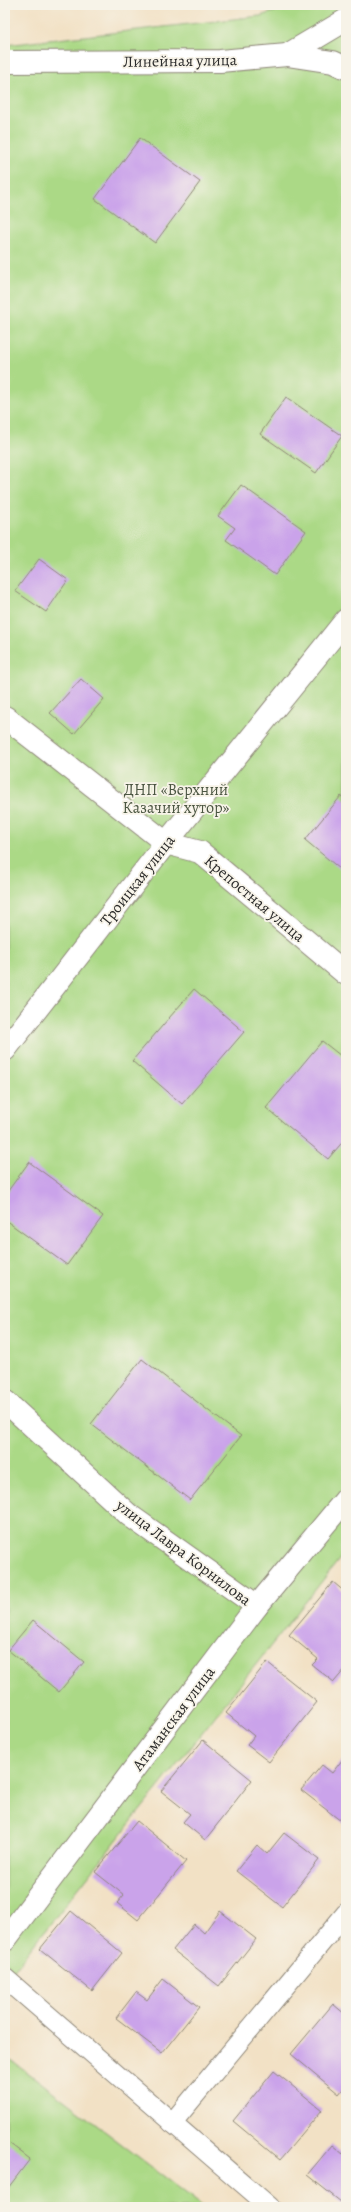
<svg xmlns="http://www.w3.org/2000/svg" width="351" height="2212" font-family="Alegreya,serif">
	<rect width="100%" height="100%" fill="#f7f3e8"/>
	<filter id="ink" filterUnits="userSpaceOnUse"><feTurbulence type="fractalNoise" baseFrequency=".025" numOctaves="2"/><feDisplacementMap in="SourceGraphic" scale="8" xChannelSelector="R" yChannelSelector="G"/><feConvolveMatrix kernelMatrix="1 2 1 2 8 2 1 2 1" color-interpolation-filters="sRGB"/></filter>
	<filter id="wash" filterUnits="userSpaceOnUse"><feTurbulence type="fractalNoise" baseFrequency=".012" numOctaves="4" result="noise"/><feDisplacementMap in="SourceGraphic" scale="16" xChannelSelector="R" yChannelSelector="G"/><feGaussianBlur stdDeviation="0.9" result="paint"/><feColorMatrix in="noise" values="0 0 0 0 0 0 0 0 0 0 0 0 0 0 0 0 0 1.4 0 .05"/><feComposite in="paint" operator="in"/></filter>
	<g filter="url(#wash)">
		<rect width="100%" height="100%" fill="#f2e1c5"/>
		<!-- green -->
		<g fill="#abd986" stroke="#6b8258">
			<polygon points="295,5 346,5 346,1551 5,1981 5,45 260,16"/>
			<polygon points="5,2055 204,2207 5,2207"/>
		</g>
		<g id="blocks">
			<!-- building -->
			<g fill="#caa3ea">
				<polygon points="140,138 200,182 155,243 95,199"/>
				<polygon points="286,397 342,436 316,473 260,434"/>
				<polygon points="241,485 306,531 275,575 226,540 235,528 218,516"/>
				<polygon points="39,559 68,580 46,612 15,591"/>
				<polygon points="81,679 104,699 74,734 50,713"/>
				<polygon points="341,796 346,800 346,874 305,840"/>
				<polygon points="194,989 244,1032 182,1104 132,1061"/>
				<polygon points="322,1041 346,1060 346,1138 328,1159 266,1108"/>
				<polygon points="29,1162 103,1216 67,1265 5,1220 5,1195"/>
				<polygon points="142,1359 241,1436 190,1500 91,1424"/>
				<polygon points="333,1582 346,1593 346,1668 334,1682 312,1665 318,1659 289,1635"/>
				<polygon points="33,1620 84,1662 59,1692 8,1650"/>
				<polygon points="267,1662 317,1702 269,1762 247,1745 254,1736 226,1713"/>
				<polygon points="203,1740 252,1780 205,1840 183,1822 190,1814 161,1791"/>
				<polygon points="346,1755 346,1825 301,1790 322,1765 332,1773"/>
				<polygon points="137,1821 186,1861 138,1920 117,1903 124,1895 95,1872"/>
				<polygon points="284,1833 319,1860 282,1907 236,1871 257,1845 267,1854"/>
				<polygon points="71,1911 122,1953 92,1991 40,1949"/>
				<polygon points="220,1911 256,1939 219,1986 173,1950 194,1924 204,1933"/>
				<polygon points="163,1979 199,2007 162,2053 116,2018 136,1992 147,2000"/>
				<polygon points="333,2004 346,2015 346,2085 339,2094 291,2054"/>
				<polygon points="274,2071 322,2110 280,2160 233,2121"/>
				<polygon points="5,2140 30,2159 5,2192"/>
				<polygon points="332,2145 343,2154 346,2150 346,2206 307,2175"/>
			</g>
		</g>
	</g>
	<g filter="url(#ink)">
		<use href="#blocks" fill-opacity="0" stroke="#8e8678" stroke-width="1"/>
		<g fill="none" stroke-linecap="round" stroke-linejoin="round">
			<defs>
				<g id="service">
					<polyline points="5,1978 270,2207"/>
					<polyline points="172,2123 346,1913"/>
				</g>
				<g id="minor">
					<polyline points="287,55 333,62 346,68"/>
					<polyline points="5,62 220,61 287,55 346,20"/>
					<polyline points="5,717 166,843 200,852 346,974"/>
					<polyline points="5,1050 166,843 346,620"/>
					<polyline points="5,1401 129,1515 257,1606"/>
					<polyline points="5,1940 257,1606 346,1499"/>
				</g>
			</defs>
			<!-- service casing -->
			<use href="#service" stroke="#8e8678" stroke-width="21"/>
			<!-- minor casing -->
			<use href="#minor" stroke="#8e8678" stroke-width="24"/>
			<!-- service -->
			<use href="#service" stroke="#fff" stroke-width="19"/>
			<!-- minor -->
			<use href="#minor" stroke="#fff" stroke-width="22"/>
		</g>
	</g>
	<g text-anchor="middle" stroke-width="3.5" stroke-linejoin="round" paint-order="stroke">
		<!-- street labels -->
		<g font-size="16" fill="#2b2b2b" stroke="#f7f3e8">
			<text transform="translate(180 60) rotate(-1)" y="6">Линейная улица</text>
			<text transform="translate(137 880) rotate(-52)" y="6">Троицкая улица</text>
			<text transform="translate(255 898) rotate(40)" y="6">Крепостная улица</text>
			<text transform="translate(184 1552) rotate(37)" y="6">улица Лавра Корнилова</text>
			<text transform="translate(173 1718) rotate(-53)" y="6">Атаманская улица</text>
		</g>
		<!-- park labels -->
		<g font-size="16" fill="#4b5642" stroke="#f7f3e8">
			<text x="176" y="795">ДНП «Верхний<tspan x="176" dy="18">Казачий хутор»</tspan></text>
		</g>
	</g>
	<!-- margin -->
	<rect width="351" height="2212" fill="none" stroke="#f7f3e8" stroke-width="20"/>
</svg>
